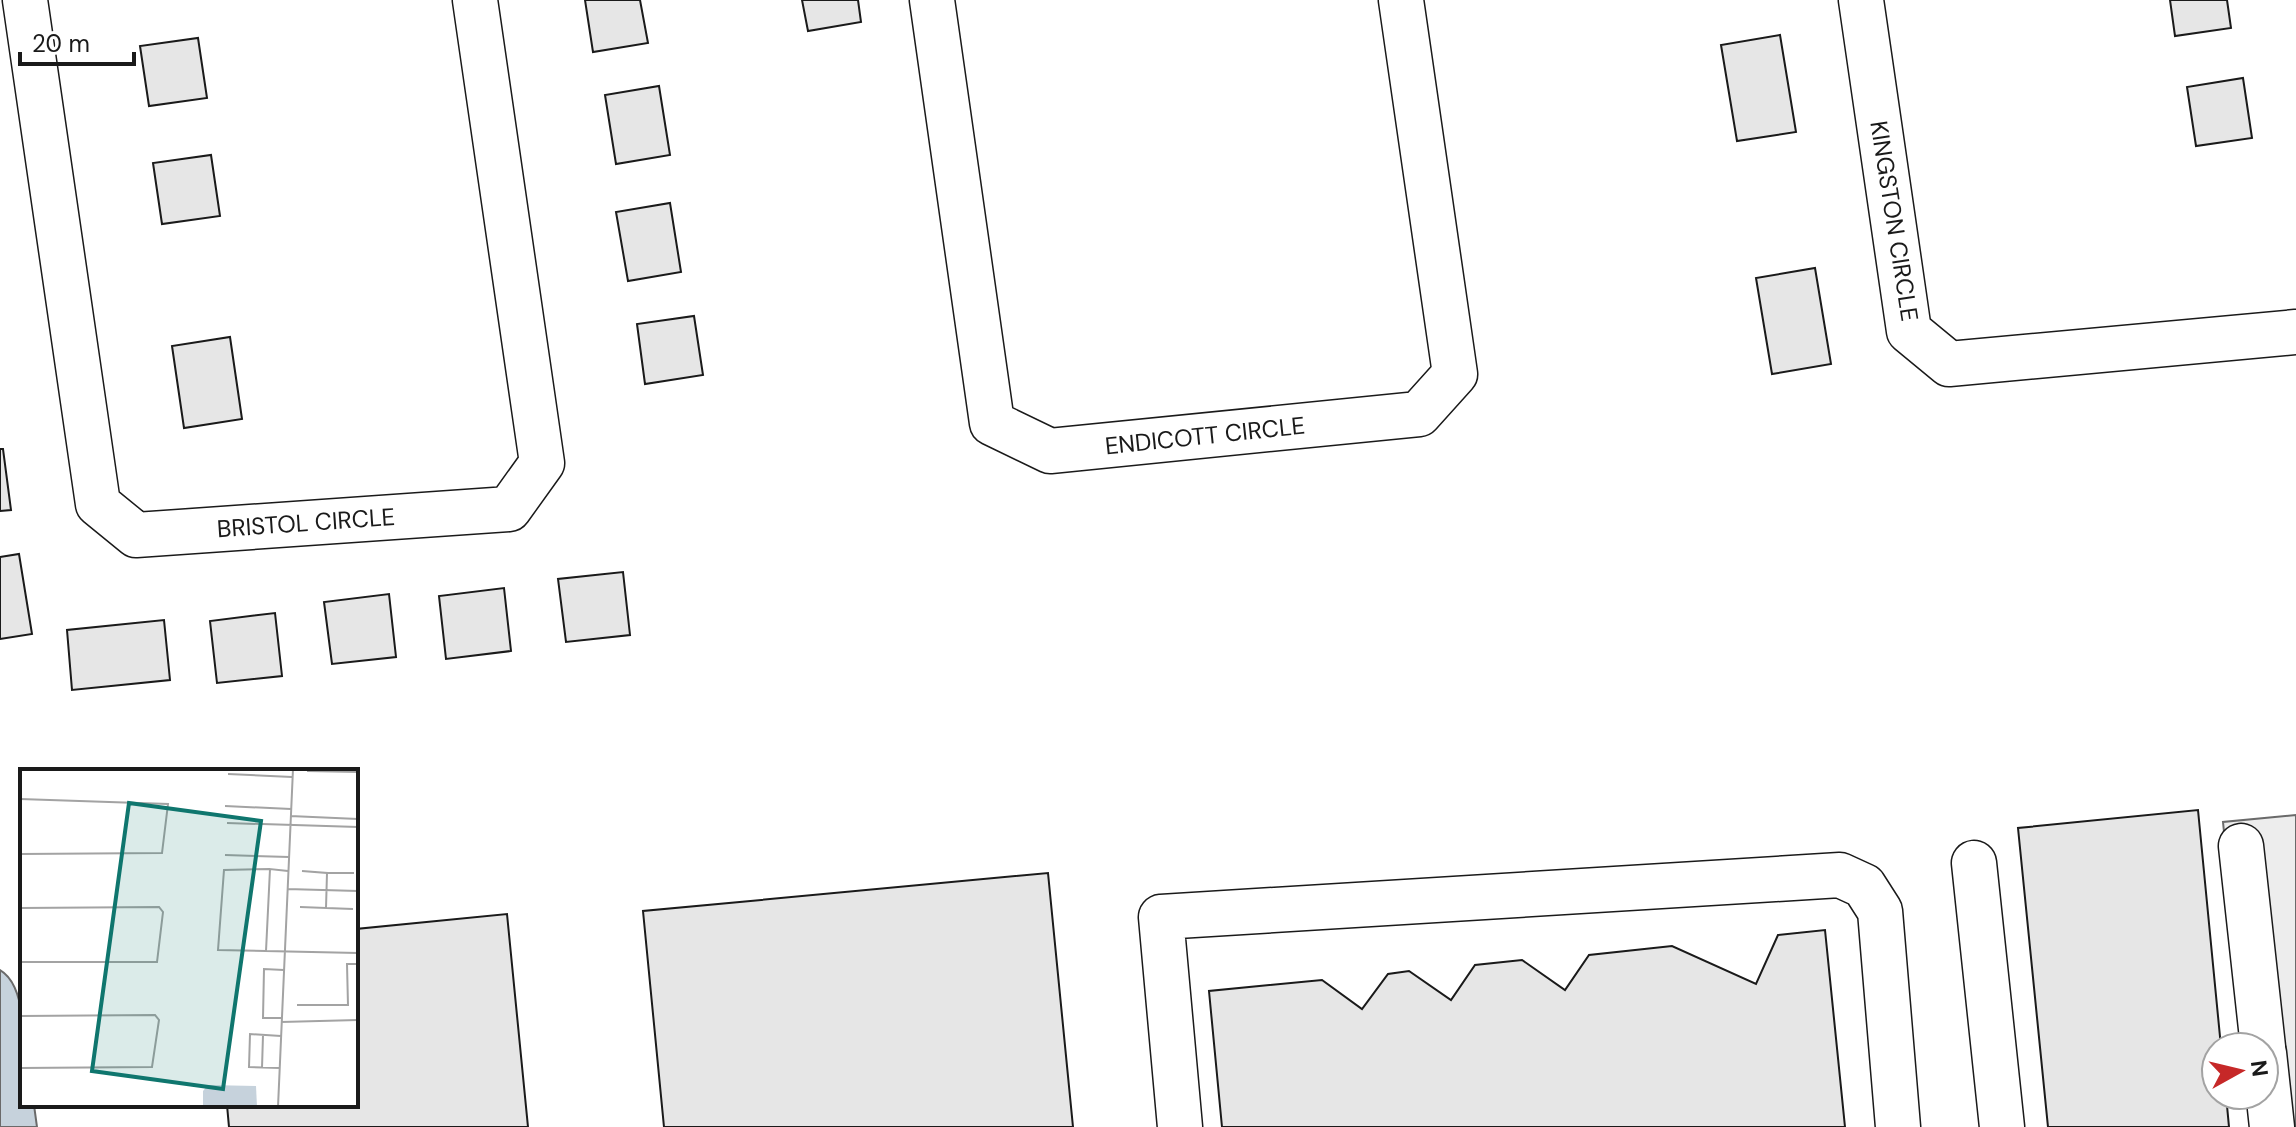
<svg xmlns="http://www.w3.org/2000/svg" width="2296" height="1127" font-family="'DM Sans',sans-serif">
	<rect width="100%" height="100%" fill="#fff"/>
	<!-- parking -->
	<polygon fill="#ededed" stroke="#6a6a6a" stroke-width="2" points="2296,815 2296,1127 2254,1127 2223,822"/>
	<!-- water -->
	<path fill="#c6d2dc" stroke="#6a6a6a" stroke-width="2" d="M0,970C33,989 22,1071 22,1105H34L37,1127H0Z"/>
	<!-- building -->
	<g fill="#e6e6e6" stroke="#1a1a1a" stroke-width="2">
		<polygon points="585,0 640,0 648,43 593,52"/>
		<polygon points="802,0 858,0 861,22 808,31"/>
		<polygon points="2170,0 2227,0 2231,28 2175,36"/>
		<polygon points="1780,35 1796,132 1737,141 1721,45"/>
		<polygon points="198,38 207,98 149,106 140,46"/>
		<polygon points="2243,78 2252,138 2196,146 2187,87"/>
		<polygon points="659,86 670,155 616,164 605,95"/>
		<polygon points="211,155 220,216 162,224 153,163"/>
		<polygon points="670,203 681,272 628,281 616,212"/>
		<polygon points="1815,268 1831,364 1772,374 1756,278"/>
		<polygon points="694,316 703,375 645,384 637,324"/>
		<polygon points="230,337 242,419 184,428 172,346"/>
		<polygon points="0,449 3,449 11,510 0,511"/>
		<polygon points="19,554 32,634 0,639 0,557"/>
		<polygon points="623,572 630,635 566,642 558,579"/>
		<polygon points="504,588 511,651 446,659 439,596"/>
		<polygon points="389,594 396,657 332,664 324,602"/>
		<polygon points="275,613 282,676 217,683 210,621"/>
		<polygon points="164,620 170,680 72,690 67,630"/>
		<polygon points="2198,810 2221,1047 2216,1047 2216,1095 2226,1095 2229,1127 2048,1127 2018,828"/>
		<polygon points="1048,873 1073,1127 664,1127 643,911"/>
		<polygon points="507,914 528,1127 229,1127 227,1105 356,1105 356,929"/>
		<polygon points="1825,930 1845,1127 1222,1127 1209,991 1322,980 1362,1009 1388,974 1409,971 1451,1000 1475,965 1522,960 1565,990 1589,955 1672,946 1756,984 1778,935"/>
	</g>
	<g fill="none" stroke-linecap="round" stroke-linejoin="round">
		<defs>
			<g id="minor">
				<polyline points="25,0 98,504 136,535 509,509 542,463 475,0"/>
				<polyline points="932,0 992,423 1050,451 1419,414 1455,374 1401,0"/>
				<polyline points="1861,0 1909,331 1949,364 2296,332"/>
				<polyline points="2241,846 2263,1047"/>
				<polyline points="1974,863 2002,1127"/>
				<polyline points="2264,1053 2272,1127"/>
				<polyline points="1180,1127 1161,917 1840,875 1864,886 1880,911 1898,1127"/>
			</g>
		</defs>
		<!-- minor casing -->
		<use href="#minor" stroke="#1a1a1a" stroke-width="47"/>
		<!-- minor -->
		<use href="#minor" stroke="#fff" stroke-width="44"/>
	</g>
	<g text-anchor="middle" stroke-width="6" stroke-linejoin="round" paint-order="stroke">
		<!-- street labels -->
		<g font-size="24" fill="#1a1a1a" stroke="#fff">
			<text transform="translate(1894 221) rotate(81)" y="8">KINGSTON CIRCLE</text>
			<text transform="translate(1205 436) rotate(-6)" y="8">ENDICOTT CIRCLE</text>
			<text transform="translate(306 523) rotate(-4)" y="8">BRISTOL CIRCLE</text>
		</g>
	</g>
	<!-- overview -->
	<g transform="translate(20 769)">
		<rect width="338" height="338" fill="#fff"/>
		<path d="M188,316L236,317L237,338H183V322Z" fill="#c6d2dc"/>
		<path fill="none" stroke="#a3a3a3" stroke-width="2" d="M287,2L338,3M208,5L272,8M0,30L148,35L142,84L0,85M205,37L271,40M270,47L338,50M207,54L338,58M205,86L269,88M268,102L250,100L246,182L338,184M307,104H334M267,120L338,122M280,138L306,139L307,104L282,102M0,139L139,138L143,143L137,193H0M306,139L333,140M246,182L198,181L204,101L250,100M277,236H328L327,195H338M0,247L135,246L139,251L132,298L0,299M262,249H243L244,200L264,201M261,253L338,251M242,299L243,266M260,299L229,298L230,265L261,267M258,338L273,0"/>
		<path fill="#0f766e" fill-opacity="0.15" stroke="#0f766e" stroke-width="4" d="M109,34L241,52L203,320L72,302Z"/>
		<rect width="338" height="338" fill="none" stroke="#1a1a1a" stroke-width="4"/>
	</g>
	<!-- north arrow -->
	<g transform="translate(2240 1071) rotate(82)"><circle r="38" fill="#ffffff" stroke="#a3a3a3" stroke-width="2"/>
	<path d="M0-6L14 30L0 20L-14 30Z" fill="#c62828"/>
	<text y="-12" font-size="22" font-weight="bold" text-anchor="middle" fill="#1a1a1a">N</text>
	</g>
	<!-- scale -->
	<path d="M20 52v12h114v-12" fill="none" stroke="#1a1a1a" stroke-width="4"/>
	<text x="32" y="52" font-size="24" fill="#1a1a1a" stroke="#ffffff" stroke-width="6" paint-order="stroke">20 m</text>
</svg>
